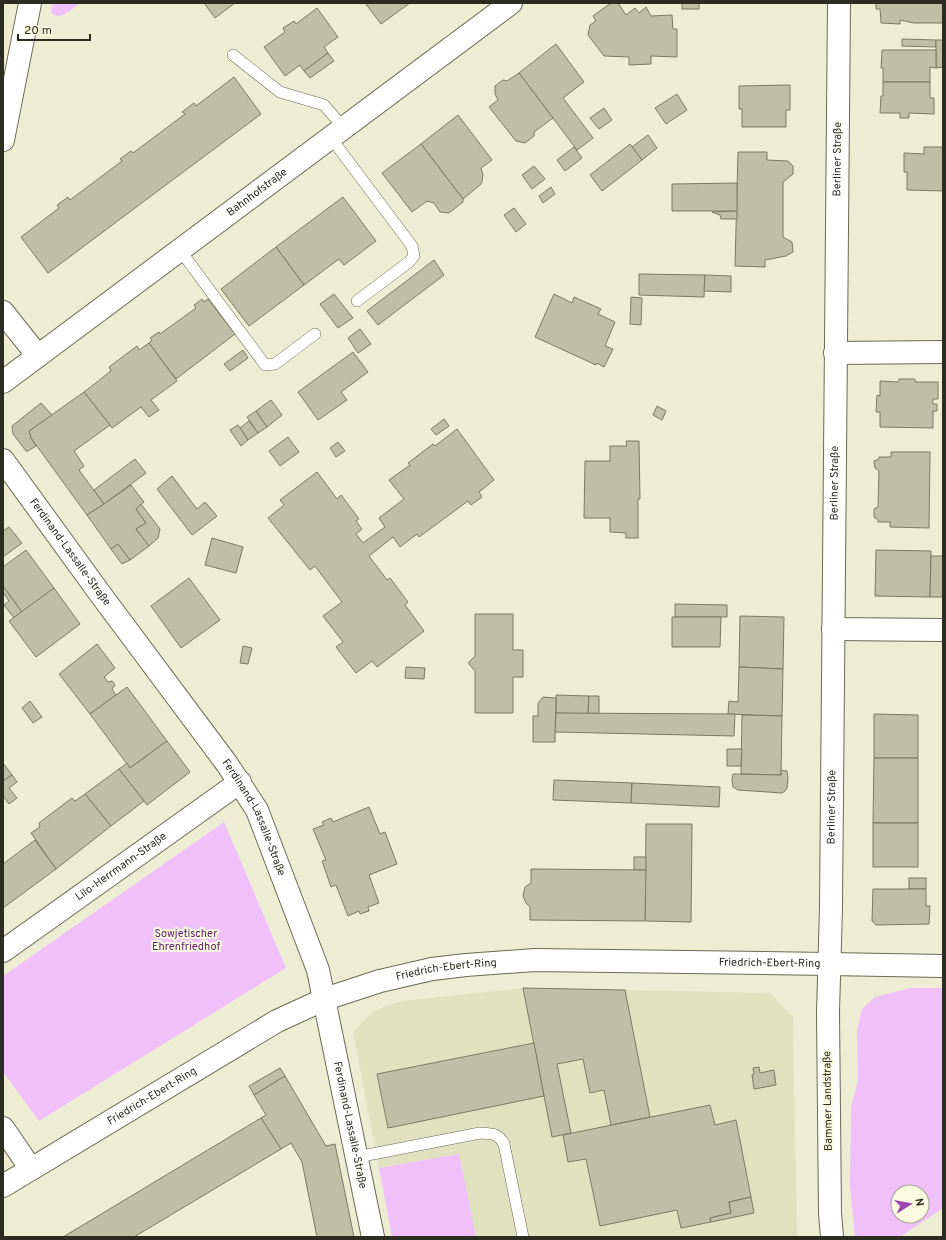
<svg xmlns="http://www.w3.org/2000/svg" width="946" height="1240" viewBox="0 0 946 1240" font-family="Overpass,sans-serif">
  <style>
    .built { fill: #e0e1bf }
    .green { fill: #f0c0fa; fill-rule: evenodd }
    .building { fill: #bebfa5; stroke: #7b7b63 }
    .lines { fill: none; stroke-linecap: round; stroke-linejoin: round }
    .service-casing { stroke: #6b6b54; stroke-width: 12 }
    .minor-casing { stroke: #6b6b54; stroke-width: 24 }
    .secondary-casing { stroke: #6b6b54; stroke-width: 24 }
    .service { stroke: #fff; stroke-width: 11 }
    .minor { stroke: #fff; stroke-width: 22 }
    .secondary { stroke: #fff; stroke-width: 22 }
    .labels { text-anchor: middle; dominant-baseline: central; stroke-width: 4; stroke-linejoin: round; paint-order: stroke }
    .street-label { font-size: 11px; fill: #2b2c22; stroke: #fafbe0 }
    .park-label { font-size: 11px; fill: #5d206a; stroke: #fafbe0 }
  </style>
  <rect width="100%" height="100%" fill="#ededd3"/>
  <polygon class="built" points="523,988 770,993 793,1017 797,1237 476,1237 459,1154 379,1168 353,1032 370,1014 383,1007 402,1001"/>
  <g class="green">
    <path d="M 53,3 L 79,3 C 72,9 59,23 51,12 Z"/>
    <polygon points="224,822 286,968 39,1121 3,1072 3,976"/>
    <path d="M 910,988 L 943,988 L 943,1208 L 900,1237 L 855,1237 L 850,1186 L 851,1108 L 858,1080 L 857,1030 L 862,1009 L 875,997 ZM 898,1192 L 922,1192 L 922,1216 L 898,1216 Z"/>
    <polygon points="459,1154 476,1237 392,1237 379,1168"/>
  </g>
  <g class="building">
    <polygon points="204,3 235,3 215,18"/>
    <polygon points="365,3 410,3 381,24"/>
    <polygon points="611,3 618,3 626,15 635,8 639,13 646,7 651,16 672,15 673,29 677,29 677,57 651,56 651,64 629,65 629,57 604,56 588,35 590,25 596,21 593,16"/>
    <rect x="682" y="3" width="17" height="6"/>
    <polygon points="876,3 943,3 943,23 914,23 900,20 900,24 881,23 880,9 876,9"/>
    <polygon points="317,8 338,37 324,47 328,53 304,71 300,65 285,76 264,47 285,32 283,28 294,21 296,24"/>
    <polygon points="902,39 936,40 936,47 902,46"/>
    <polygon points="936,40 943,40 943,67 936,68"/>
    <polygon points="556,44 584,82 563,98 593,138 577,150 519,73"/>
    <polygon points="882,50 936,50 936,68 930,67 930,82 883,82 883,68 881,68"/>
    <polygon points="328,53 334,61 310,78 304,71"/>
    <polygon points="519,73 553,118 534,132 534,136 525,143 516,141 489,107 498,100 495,94 495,86 503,80 507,81"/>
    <polygon points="234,77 261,114 48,273 21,237 59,208 57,205 68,197 70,200 122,161 120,159 131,151 133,153 185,114 182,112 194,103 196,106"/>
    <polygon points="883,82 930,82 930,98 934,98 934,114 909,113 909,118 900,118 900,113 880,113 881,96 883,96"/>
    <polygon points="790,85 790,110 786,110 786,127 742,127 742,109 739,109 739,86"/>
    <polygon points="677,94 687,110 666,124 655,108"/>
    <polygon points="604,108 612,120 599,129 590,118"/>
    <polygon points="458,115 492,160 481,168 483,175 482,182 480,185 463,199 421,144"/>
    <polygon points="648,135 657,148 642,160 632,147"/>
    <polygon points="421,144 463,199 463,202 449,213 440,212 434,203 427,201 412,212 382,173"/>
    <polygon points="630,144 642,160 602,191 590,175"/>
    <polygon points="574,147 582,158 565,171 557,160"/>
    <polygon points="924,147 943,147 943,191 907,190 907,172 904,172 904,153 924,154"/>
    <polygon points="738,152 767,152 767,160 788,161 793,166 793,174 783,182 783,237 792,242 793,252 786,256 765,260 765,267 735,266"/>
    <polygon points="534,166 545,179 532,189 522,175"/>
    <polygon points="737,183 737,211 672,211 672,184"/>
    <polygon points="551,187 555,194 543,203 539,196"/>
    <polygon points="343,197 376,241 344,265 339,259 304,285 276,247"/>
    <polygon points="514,208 526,224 516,232 504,215"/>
    <polygon points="737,211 737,219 721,219 720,215 712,212"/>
    <polygon points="276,247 304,285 249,326 221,289"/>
    <polygon points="434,260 444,275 378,325 367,311"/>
    <polygon points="639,274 705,275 704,297 639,295"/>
    <polygon points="705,275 731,276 731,292 704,291"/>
    <polygon points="334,294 353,318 338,328 320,304"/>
    <polygon points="554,294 572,303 574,297 601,309 598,314 615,322 605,346 613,349 604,367 597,363 596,365 535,337"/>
    <polygon points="631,297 642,298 641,325 630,324"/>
    <polygon points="202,299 204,302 208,299 235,334 176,379 149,343 152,340 150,338 159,332 160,334 196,308 194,305"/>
    <polygon points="360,329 371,344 358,353 348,338"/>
    <polygon points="149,343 177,381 151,400 159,410 149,417 141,407 112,428 84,392 111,371 109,367 137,346 139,350"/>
    <polygon points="243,350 248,358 230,371 224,364"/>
    <polygon points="353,352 368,372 341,392 347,400 318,420 298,392"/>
    <polygon points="899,379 915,379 915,382 938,382 938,399 933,399 933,404 937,404 937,411 933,411 933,428 880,427 880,412 876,412 877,395 880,396 880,381 898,382"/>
    <polygon points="84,392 110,425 74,451 84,466 79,470 104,504 87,515 31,438 29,431"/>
    <polygon points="271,400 282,415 267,427 256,411"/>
    <polygon points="41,403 52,415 29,431 31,438 36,446 28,451 26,451 13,434 12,426"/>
    <polygon points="657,406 666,411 662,420 653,415"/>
    <polygon points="256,411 267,427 258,433 247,417"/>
    <polygon points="444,419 449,426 436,435 431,429"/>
    <polygon points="249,421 258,433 248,440 240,428"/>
    <polygon points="238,425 248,440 241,446 230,430"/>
    <polygon points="457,429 494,480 479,492 482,497 471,505 468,501 419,537 417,534 400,547 393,537 369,556 387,580 390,578 408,602 405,605 424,631 377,667 372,661 356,673 336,647 343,642 323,616 342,602 315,566 310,570 268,518 284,505 280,500 317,472 337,499 341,495 359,519 356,521 362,529 356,534 363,543 385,527 379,518 404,499 389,480 410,465 408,463 433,444 435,446"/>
    <polygon points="288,437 299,452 280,466 269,451"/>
    <polygon points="626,441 639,441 640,499 638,499 638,538 626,538 626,533 610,532 610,518 584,518 585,461 610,461 610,446 627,446"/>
    <polygon points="338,442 345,451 336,457 330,448"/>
    <polygon points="891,452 930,452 929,528 890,527 890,522 878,522 878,520 874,517 874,509 878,507 879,471 875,468 874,461 879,459 879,457 891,457"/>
    <polygon points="135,459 146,473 104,504 94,490"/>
    <polygon points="172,476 197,509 205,502 217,516 192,535 157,489"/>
    <polygon points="131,485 144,502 136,509 146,523 136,529 149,546 130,560 118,544 111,549 87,515 104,504"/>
    <polygon points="141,504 160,529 158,538 149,546 136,529 146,523 136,509"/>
    <polygon points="9,527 22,543 3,557 3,531"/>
    <polygon points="212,538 243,547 236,573 205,565"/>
    <polygon points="118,544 130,560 122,564 111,549"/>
    <polygon points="26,550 54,588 22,612 3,586 3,567"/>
    <polygon points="876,550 931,551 930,597 875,596"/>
    <polygon points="931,556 943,556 943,597 930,597"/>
    <polygon points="189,578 220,620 181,648 151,606"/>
    <polygon points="3,586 22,612 14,618 4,605 9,601 3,592"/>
    <polygon points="54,588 80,624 36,657 9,621"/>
    <polygon points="675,604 727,605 727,617 675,617"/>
    <polygon points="475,614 513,614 513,650 523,650 523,677 513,677 513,713 475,713 475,671 469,664 469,662 475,656"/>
    <polygon points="740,616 784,617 783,669 739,667"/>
    <polygon points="672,617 721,617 720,647 672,647"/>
    <polygon points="97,644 115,668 104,677 108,682 112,681 115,685 112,689 116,695 90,714 59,674"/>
    <polygon points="243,646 252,648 248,664 240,663"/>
    <polygon points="406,667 425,668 424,679 405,678"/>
    <polygon points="739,667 783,669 782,716 728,714 729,701 738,702"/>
    <polygon points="127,687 167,741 130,768 90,714"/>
    <polygon points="556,695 589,696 588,714 556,713"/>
    <polygon points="589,696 599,696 599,714 588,714"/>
    <polygon points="543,697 556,698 555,742 533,742 533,716 538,716 538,703"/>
    <polygon points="30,701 42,717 33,723 22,708"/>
    <polygon points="556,713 735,714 734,736 555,732"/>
    <polygon points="874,714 918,715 918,758 874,758"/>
    <polygon points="742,715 782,716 781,775 741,774"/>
    <polygon points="167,741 190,772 147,805 119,769 127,763 130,768"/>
    <polygon points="727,749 742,749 741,766 727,766"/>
    <polygon points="874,758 918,758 918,823 873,823"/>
    <polygon points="3,763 12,775 3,781"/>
    <polygon points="119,769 144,801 111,826 85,794"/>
    <polygon points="781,770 787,771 788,778 787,788 785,791 782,793 738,790 733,787 732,780 733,774 781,775"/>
    <polygon points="12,775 17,782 9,788 17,798 9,804 3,796 3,781"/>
    <polygon points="554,780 632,783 631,803 553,800"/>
    <polygon points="632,783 720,787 719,807 631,803"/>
    <polygon points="85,794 111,826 56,869 31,833 40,827 39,823 72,798 75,801"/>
    <polygon points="369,807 380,834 385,832 397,864 369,875 379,903 368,907 369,911 360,914 359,911 348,916 336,885 331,887 322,861 326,860 313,829 324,825 322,822 331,818 333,822"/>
    <rect x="873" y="823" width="45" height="44"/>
    <polygon points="646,824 692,824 691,922 645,921"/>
    <polygon points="35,840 56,869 3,908 3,864"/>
    <rect x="634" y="857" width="12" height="13"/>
    <polygon points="531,869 646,870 645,921 530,920 530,907 526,903 523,896 525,887 531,883"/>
    <rect x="909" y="878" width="17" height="11"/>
    <polygon points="873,889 926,889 926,906 930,906 929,924 876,925 872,921"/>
    <polygon points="523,988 625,990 650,1117 611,1125 604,1090 590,1093 583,1059 557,1064 571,1133 552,1137"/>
    <polygon points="534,1043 544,1096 388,1128 377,1074"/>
    <polygon points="759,1067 760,1073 774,1070 776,1085 754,1089 752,1075 754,1074 753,1068"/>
    <polygon points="280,1068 285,1076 254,1095 249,1086"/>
    <polygon points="285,1076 326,1146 335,1144 354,1237 317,1237 302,1162 291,1143 281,1149 261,1118 266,1115 254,1095"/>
    <polygon points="710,1105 715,1125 736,1120 751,1197 729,1202 731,1213 710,1218 711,1222 681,1228 677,1210 600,1226 586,1159 568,1162 563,1135"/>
    <polygon points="261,1118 281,1149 134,1237 63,1237"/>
    <polygon points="751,1197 754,1213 711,1222 710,1218 731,1213 729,1202"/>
  </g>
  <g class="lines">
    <g class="service-casing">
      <g id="service">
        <polyline points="233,55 280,92 324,105 344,128"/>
        <polyline points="331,138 412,246 414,256 409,262 357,301"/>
        <polyline points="180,250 265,365 275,364 315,334"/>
        <path d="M 357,1157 L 480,1133 C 493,1134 498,1133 504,1144 L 523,1237"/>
      </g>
    </g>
    <g class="minor-casing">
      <g id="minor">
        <polyline points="3,140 30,3"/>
        <polyline points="3,312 38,356"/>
        <polyline points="835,353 943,352"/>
        <path id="s1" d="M 3,382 L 511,3"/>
        <path id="s2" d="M 3,460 L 101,595 L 227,764 L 257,810 L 318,970 L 373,1237"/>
        <polyline points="833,629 943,630"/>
        <path id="s3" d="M 3,951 L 240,782"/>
        <polyline points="3,1128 31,1169"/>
        <path id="s4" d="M 3,1186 L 277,1021 L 325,999 L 380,981 L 432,969 L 466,965 L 535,960 L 829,964"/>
      </g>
    </g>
    <g class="secondary-casing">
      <g id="secondary">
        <polyline points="829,964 943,966"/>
        <path id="s5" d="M 832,1237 L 830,1213 L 828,1012 L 831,907 L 839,3"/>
      </g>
    </g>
    <use href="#service" class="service"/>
    <use href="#minor" class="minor"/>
    <use href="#secondary" class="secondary"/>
  </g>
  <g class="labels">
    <g class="street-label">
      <text stroke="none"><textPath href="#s5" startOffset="1078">Berliner Straße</textPath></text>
      <text stroke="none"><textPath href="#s1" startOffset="317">Bahnhofstraße</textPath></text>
      <text stroke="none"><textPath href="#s5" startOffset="754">Berliner Straße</textPath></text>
      <text stroke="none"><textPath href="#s2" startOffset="114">Ferdinand-Lassalle-Straße</textPath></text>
      <text stroke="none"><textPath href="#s5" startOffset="430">Berliner Straße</textPath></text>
      <text stroke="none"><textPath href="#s2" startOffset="438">Ferdinand-Lassalle-Straße</textPath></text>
      <text stroke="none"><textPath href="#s3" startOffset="145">Lilo-Herrmann-Straße</textPath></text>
      <text stroke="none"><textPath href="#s4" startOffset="822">Friedrich-Ebert-Ring</textPath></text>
      <text stroke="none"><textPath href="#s4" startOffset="498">Friedrich-Ebert-Ring</textPath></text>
      <text stroke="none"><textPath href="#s4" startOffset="174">Friedrich-Ebert-Ring</textPath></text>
      <text transform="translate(828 1101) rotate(-91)">Bammer Landstraße</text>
      <text stroke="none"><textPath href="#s2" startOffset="762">Ferdinand-Lassalle-Straße</textPath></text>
    </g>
    <g class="park-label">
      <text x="186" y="934">Sowjetischer<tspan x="186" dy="13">Ehrenfriedhof</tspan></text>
    </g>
  </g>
  <rect width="946" height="1240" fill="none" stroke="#2b2c22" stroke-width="8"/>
  <g transform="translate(910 1204) rotate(79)"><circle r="19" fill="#fafbe0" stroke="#a7a894"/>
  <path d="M0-3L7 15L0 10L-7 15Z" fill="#9c43af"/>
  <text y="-6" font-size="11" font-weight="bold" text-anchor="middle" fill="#2b2c22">N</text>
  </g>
  <path d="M18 34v6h72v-6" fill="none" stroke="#2b2c22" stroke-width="2"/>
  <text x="24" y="34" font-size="12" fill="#2b2c22" stroke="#fafbe0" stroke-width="3" paint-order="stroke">20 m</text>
</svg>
